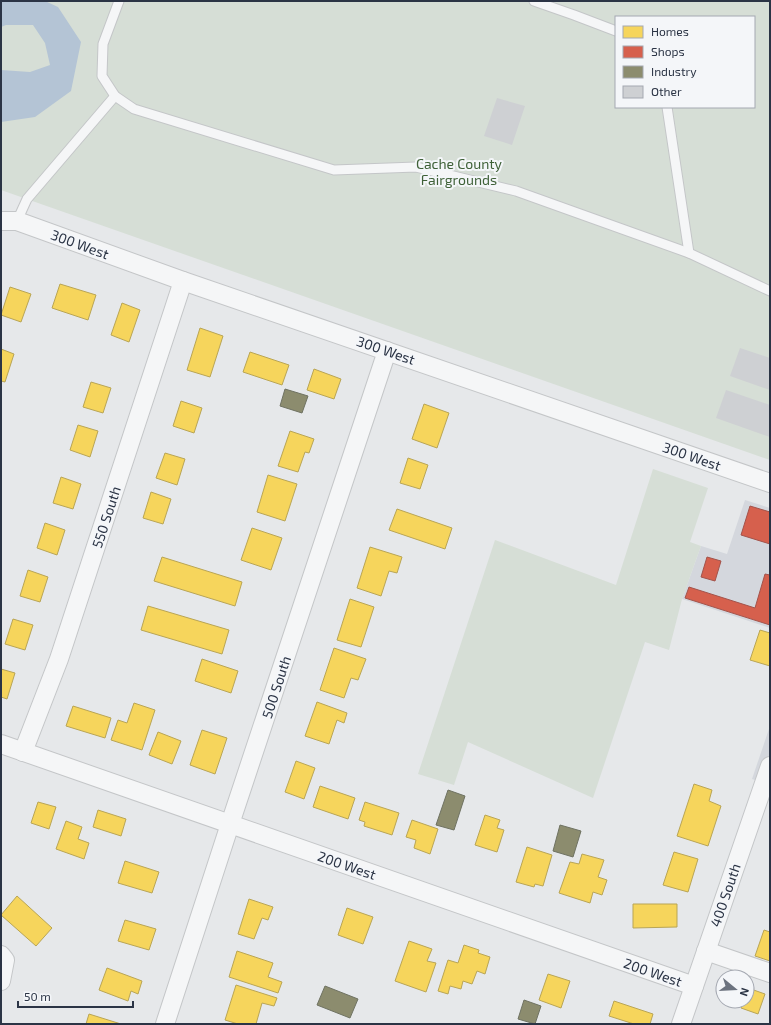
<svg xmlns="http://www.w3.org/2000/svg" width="771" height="1025" viewBox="0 0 771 1025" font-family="'Exo 2',sans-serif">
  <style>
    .built { fill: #d4d7dd }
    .green { fill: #d6ded6; fill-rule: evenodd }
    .water { fill: #b4c4d5 }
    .homes { fill: #f6d55c; stroke: #b9a555 }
    .shops { fill: #d6604d; stroke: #a3534b }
    .industry { fill: #8c8c6e; stroke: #6f7262 }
    .building { fill: #ced0d3 }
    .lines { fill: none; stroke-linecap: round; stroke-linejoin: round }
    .service-casing { stroke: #c4c6c8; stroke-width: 11 }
    .minor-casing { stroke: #c4c6c8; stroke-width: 20 }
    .service { stroke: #f5f6f7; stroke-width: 9 }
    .minor { stroke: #f5f6f7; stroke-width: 18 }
    .labels { text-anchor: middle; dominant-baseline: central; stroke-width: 4; stroke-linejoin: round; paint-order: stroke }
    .park-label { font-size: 14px; fill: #3f6138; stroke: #f4f6f9 }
    .street-label { font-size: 14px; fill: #2b3445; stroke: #f4f6f9 }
  </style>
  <rect width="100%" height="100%" fill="#e6e8ea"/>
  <g class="built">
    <polygon points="745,500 770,508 770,628 682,599 701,546 727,554"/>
    <polygon points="770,726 770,785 752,779"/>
  </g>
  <g class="green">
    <path d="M 1,1 L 770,1 L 770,460 L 1,190 ZM 616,17 L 754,17 L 754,107 L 616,107 Z"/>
    <polygon points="653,469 708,488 690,542 701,546 682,599 669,650 645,642 593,798 468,742 454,785 418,774 495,540 616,585"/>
  </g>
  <polygon class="water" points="1,1 45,1 58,7 81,42 71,91 35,117 1,122 1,70 30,72 50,65 45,43 33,25 6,25 1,27"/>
  <g class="homes">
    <polygon points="60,284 96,295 88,320 52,308"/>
    <polygon points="10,287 31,294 21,322 1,315"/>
    <polygon points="122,303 140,310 129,342 111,335"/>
    <polygon points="200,328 223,336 210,377 187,370"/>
    <polygon points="1,349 14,354 5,382 1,381"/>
    <polygon points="250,352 289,365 282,385 243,372"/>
    <polygon points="314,369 341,379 334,399 307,390"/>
    <polygon points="91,382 111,388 103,413 83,407"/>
    <polygon points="181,401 202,408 194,433 173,426"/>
    <polygon points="424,404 449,413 437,448 412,439"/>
    <polygon points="78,425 98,431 90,457 70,450"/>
    <polygon points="290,431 314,439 309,453 305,452 298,472 278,466"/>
    <polygon points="165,453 185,459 177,485 156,478"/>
    <polygon points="408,458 428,465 420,489 400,483"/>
    <polygon points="268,475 297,484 285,521 257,512"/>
    <polygon points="61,477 81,484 73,509 53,503"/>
    <polygon points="151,492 171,499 163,524 143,518"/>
    <polygon points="397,509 452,528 445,549 389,530"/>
    <polygon points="45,523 65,530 57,555 37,548"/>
    <polygon points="252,528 282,538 271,570 241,560"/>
    <polygon points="370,547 402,557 397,573 389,571 381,596 357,588"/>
    <polygon points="162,557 242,582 235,606 154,581"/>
    <polygon points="28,570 48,577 40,602 20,596"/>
    <polygon points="350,599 374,607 361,647 337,640"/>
    <polygon points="148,606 229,630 222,654 141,630"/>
    <polygon points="13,619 33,625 25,650 5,644"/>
    <polygon points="760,630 770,633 770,666 750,660"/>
    <polygon points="334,648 366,659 358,680 351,678 344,698 320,690"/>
    <polygon points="202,659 238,671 231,693 195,681"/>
    <polygon points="1,669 15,673 7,699 1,697"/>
    <polygon points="317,702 347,713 344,723 337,720 329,744 305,736"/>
    <polygon points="134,703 155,710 142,750 111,740 118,720 127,723"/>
    <polygon points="73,706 111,718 105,738 66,726"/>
    <polygon points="202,730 227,738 215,774 190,765"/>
    <polygon points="158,732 181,741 172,764 149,755"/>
    <polygon points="296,761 315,768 304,799 285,792"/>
    <polygon points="694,784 712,790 709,801 721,806 708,846 677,836"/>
    <polygon points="320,786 355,798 348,819 313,807"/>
    <polygon points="38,802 56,807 49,829 31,823"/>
    <polygon points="365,802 399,813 392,835 364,826 365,822 359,820"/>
    <polygon points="98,810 126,819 121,836 93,827"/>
    <polygon points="485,815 500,820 497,828 504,830 497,852 475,845"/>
    <polygon points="412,820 438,829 430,854 414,848 416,840 406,837"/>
    <polygon points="66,821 82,827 78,839 89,843 84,859 56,849"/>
    <polygon points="527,847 552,855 543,886 535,884 534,887 516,882"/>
    <polygon points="674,852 698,859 688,892 663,885"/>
    <polygon points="582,854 604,860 598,877 607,880 602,895 593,892 590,903 559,893 570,862 579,864"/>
    <polygon points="125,861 159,872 152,893 118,883"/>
    <polygon points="17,896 52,928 36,946 1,915"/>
    <polygon points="249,899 273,907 268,920 262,918 254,939 238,934"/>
    <polygon points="633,904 677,904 677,927 633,928"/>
    <polygon points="347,908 373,917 363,944 338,935"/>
    <polygon points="125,920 156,929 149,950 118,941"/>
    <polygon points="764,930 770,932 770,961 755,956"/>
    <polygon points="409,941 432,949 427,961 436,963 426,992 395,981"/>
    <polygon points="464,945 479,950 478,953 490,957 485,974 477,971 472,984 463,981 461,989 450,986 448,994 438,991 448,960 458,963"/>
    <polygon points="237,951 273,963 268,977 282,982 278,993 229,977"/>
    <polygon points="107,968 142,981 138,994 131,991 128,1001 99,990"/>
    <polygon points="548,974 570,981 561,1008 539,1000"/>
    <polygon points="236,985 277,998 274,1006 262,1003 256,1024 238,1024 225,1020"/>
    <polygon points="748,988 765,994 758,1014 741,1008 743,1001 747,1001"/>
    <polygon points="614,1001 653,1014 650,1024 634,1024 609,1016"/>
    <polygon points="89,1014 121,1024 86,1024"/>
  </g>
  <g class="shops">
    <polygon points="750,506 770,512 770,544 741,535"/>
    <polygon points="707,557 721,561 715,581 701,577"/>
    <polygon points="765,574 770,575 770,625 685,598 689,587 755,608"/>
  </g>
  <g class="industry">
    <polygon points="285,389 308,396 302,413 280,406"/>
    <polygon points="448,790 465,796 454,830 436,825"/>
    <polygon points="560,825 581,831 573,857 553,851"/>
    <polygon points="325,986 358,999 350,1018 317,1005"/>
    <polygon points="524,1000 541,1006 535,1024 518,1019"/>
  </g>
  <g class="building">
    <polygon points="497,98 525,106 512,145 484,136"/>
    <polygon points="740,348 770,358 770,390 730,376"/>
    <polygon points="726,390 770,405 770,437 716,418"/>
  </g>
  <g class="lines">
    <g class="service-casing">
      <g id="service">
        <polyline points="119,1 103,44 102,76 115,96 134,109 334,170 416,167 516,191 689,253 770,291"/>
        <polyline points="534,1 574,15 616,31"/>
        <polyline points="667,107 689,253"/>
        <polyline points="17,221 27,199 115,96"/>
      </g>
    </g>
    <g class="minor-casing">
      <g id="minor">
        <polyline points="1,221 17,221 183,281 770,483"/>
        <polyline points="1,744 694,986"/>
        <polyline points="23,752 59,659 183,281"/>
        <polyline points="706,951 770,973"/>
        <polyline points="1,955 5,960 1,981"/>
        <polyline points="165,1024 230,824 387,351"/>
        <polyline points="681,1024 770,766"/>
      </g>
    </g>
    <use href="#service" class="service"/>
    <use href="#minor" class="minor"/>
  </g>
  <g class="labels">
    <g class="park-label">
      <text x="459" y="163">Cache County<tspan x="459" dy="16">Fairgrounds</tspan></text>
    </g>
    <g class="street-label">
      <text transform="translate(80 244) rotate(20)">300 West</text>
      <text transform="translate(386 350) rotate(19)">300 West</text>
      <text transform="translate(692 456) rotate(19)">300 West</text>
      <text transform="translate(106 517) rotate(-72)">550 South</text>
      <text transform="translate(276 687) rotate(-72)">500 South</text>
      <text transform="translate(347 865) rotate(19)">200 West</text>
      <text transform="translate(725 895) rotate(-71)">400 South</text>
      <text transform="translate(653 972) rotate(19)">200 West</text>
    </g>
  </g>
  <rect width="771" height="1025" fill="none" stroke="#2b3445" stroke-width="4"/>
  <rect x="615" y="16" width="140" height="92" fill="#f4f6f9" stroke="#a4a8b1"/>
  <rect x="623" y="26" width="20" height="12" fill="#f6d55c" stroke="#a4a8b1"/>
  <text x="651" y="36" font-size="12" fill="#2b3445">Homes</text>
  <rect x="623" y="46" width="20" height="12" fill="#d6604d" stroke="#a4a8b1"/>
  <text x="651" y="56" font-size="12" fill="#2b3445">Shops</text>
  <rect x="623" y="66" width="20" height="12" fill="#8c8c6e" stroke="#a4a8b1"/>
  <text x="651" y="76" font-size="12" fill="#2b3445">Industry</text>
  <rect x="623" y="86" width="20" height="12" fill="#ced0d3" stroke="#a4a8b1"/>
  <text x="651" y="96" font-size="12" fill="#2b3445">Other</text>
  <g transform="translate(735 989) rotate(108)"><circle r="19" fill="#f4f6f9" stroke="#a4a8b1"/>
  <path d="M0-3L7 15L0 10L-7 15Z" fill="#6c737f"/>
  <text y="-6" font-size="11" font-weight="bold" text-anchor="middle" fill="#2b3445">N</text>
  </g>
  <path d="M18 1001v6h115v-6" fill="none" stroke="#2b3445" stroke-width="2"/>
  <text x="24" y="1001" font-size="12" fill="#2b3445" stroke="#f4f6f9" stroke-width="3" paint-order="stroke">50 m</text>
</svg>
